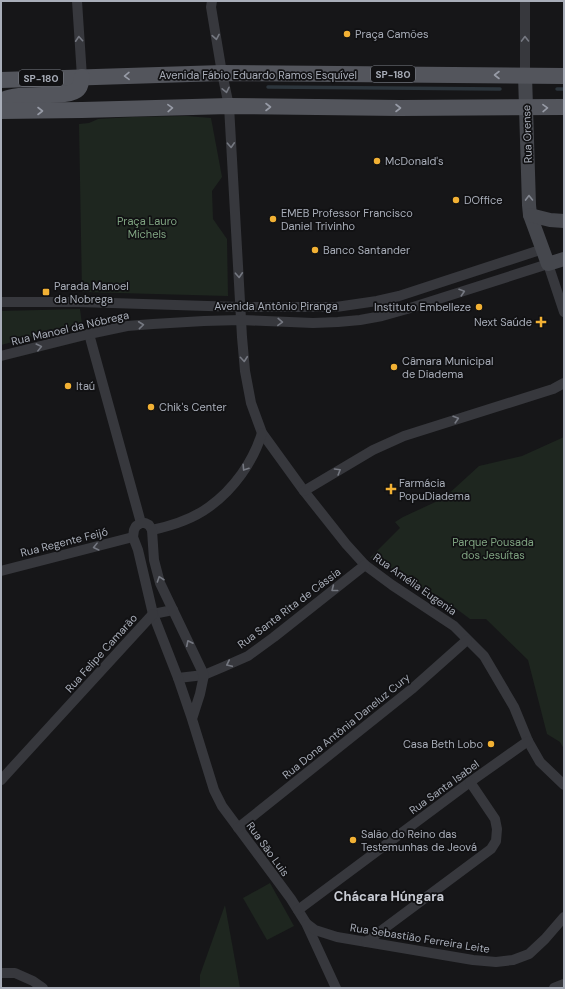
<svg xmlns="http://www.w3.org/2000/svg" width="565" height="989" viewBox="0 0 565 989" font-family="'DM Sans',sans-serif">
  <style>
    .green { fill: #1e261f }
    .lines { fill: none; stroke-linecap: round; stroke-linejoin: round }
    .stream { stroke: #2c353c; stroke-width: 3.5 }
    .street { stroke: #37383d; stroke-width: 10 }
    .secondary { stroke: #45474d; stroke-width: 14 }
    .primary { stroke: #53555c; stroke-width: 16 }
    .oneway { stroke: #757881 }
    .oneway2 { stroke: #979ba6 }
    .oneway3 { stroke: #858993 }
    .poi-dot { fill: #f2b134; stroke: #111113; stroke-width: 1.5 }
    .labels { text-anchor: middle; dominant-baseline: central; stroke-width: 3.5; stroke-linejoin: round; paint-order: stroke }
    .shield { fill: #111113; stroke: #7b7e86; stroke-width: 1 }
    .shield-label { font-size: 10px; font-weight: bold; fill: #a8adb8 }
    .poi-label { font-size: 11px; fill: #a8adb8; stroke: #111113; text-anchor: start }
    .street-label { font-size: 11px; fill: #a8adb8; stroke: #111113 }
    .park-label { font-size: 11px; fill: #7fa381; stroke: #111113 }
    .quarter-label { font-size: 13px; font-weight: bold; fill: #c9ccd4; stroke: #111113 }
  </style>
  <rect width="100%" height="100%" fill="#161618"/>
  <g class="green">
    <polygon points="187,116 211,118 222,177 212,191 213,219 227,239 228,296 82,292 79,124 89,123 98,119 132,117"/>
    <polygon points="80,309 82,324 1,345 1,311"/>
    <polygon points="564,437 564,749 560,742 547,734 528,660 486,619 470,619 442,598 403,579 384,562 370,558 400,528 395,522 403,517 444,498 479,466 522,456"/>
    <polygon points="270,883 294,926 267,940 243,898"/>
    <polygon points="225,905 240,988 200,988 200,975"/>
  </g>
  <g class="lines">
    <g class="stream">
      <polyline points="268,87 500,89"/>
      <polyline points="557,89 564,89"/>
    </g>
    <g class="street">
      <polyline points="77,1 82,77"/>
      <polyline points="212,1 211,7 222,73 229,106 242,337 245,371 251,403 262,433 304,491 346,544 365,565 392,585 454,626 484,656 514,707 528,741 540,762 564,785"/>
      <polyline points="525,1 525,75"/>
      <polyline points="1,302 79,302 240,307 336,307 377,301 399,296 543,249"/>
      <polyline points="89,334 141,523"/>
      <polyline points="1,356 89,334 127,326 153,324 204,321 241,320 313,323 338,322 360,320 382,316 407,309 548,264 564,312"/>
      <polyline points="304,491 373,450 404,436 553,389 564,383"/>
      <path d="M 152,530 C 171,526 194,518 209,507 C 234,489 253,462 262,433"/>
      <polyline points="1,571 133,537"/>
      <polyline points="153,614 173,610"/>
      <polyline points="178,678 204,675 223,667 248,656 274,637 365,565"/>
      <polyline points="192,719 200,694 204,675 160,583 154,560 152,530 149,525 145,523 141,523 136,526 134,530 133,537 138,550 153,614 178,678 192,719 214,790 222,806 291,899 306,923 336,988"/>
      <polyline points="1,780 153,614"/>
      <polyline points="238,828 413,688 467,640"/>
      <polyline points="298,910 470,782 528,741"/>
      <polyline points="307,924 315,930 337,937 473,960 496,962 513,960 529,954 545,939 564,917"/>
      <polyline points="366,942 491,849 496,841 497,829 495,819 470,782"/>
      <polyline points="1,973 15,973 33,981 43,988"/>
      <polyline points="554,988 564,984"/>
    </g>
    <g class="secondary">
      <polyline points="525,75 529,205 530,215 548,264 564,259"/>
      <polyline points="530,215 550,220 564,221"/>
    </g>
    <g class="primary">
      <polyline points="1,80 222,73 564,76"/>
      <path d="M 1,101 C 19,90 68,100 78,89 C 81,86 81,81 82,77"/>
      <polyline points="1,111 82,110 229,106 400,108 564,107"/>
    </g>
  </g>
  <defs><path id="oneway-chevron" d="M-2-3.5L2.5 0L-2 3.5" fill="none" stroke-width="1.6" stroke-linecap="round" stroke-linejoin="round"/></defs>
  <g class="oneway">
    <use href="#oneway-chevron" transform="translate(216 37) rotate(80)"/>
    <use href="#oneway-chevron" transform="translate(79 39) rotate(-94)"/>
    <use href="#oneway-chevron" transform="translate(525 39) rotate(-91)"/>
    <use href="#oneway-chevron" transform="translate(226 90) rotate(78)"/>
    <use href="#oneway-chevron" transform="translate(231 145) rotate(87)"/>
    <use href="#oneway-chevron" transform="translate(239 275) rotate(87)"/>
    <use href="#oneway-chevron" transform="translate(462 292) rotate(-18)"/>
    <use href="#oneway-chevron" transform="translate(280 322) rotate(2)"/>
    <use href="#oneway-chevron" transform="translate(141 325) rotate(-6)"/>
    <use href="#oneway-chevron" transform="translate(39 347) rotate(-14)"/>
    <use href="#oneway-chevron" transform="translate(244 359) rotate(85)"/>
    <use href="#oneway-chevron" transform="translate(456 419) rotate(-17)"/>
    <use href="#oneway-chevron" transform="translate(245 468) rotate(123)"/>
    <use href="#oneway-chevron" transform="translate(338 471) rotate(-31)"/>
    <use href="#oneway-chevron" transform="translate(96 547) rotate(166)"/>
    <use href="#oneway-chevron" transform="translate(160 579) rotate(-109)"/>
    <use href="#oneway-chevron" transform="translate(334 589) rotate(142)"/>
    <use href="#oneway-chevron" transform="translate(189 643) rotate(-116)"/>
    <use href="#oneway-chevron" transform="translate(229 664) rotate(155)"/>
  </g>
  <g class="oneway2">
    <use href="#oneway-chevron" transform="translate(497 75) rotate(-180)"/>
    <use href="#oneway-chevron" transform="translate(127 76) rotate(179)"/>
    <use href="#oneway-chevron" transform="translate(268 107)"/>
    <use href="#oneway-chevron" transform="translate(170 108) rotate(-2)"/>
    <use href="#oneway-chevron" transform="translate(398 108)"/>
    <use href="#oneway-chevron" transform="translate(545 108) rotate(-1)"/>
    <use href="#oneway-chevron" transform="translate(40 111)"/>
  </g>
  <use class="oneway3" href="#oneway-chevron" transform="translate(529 198) rotate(-91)"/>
  <g class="poi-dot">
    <circle cx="347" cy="34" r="4"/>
    <circle cx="377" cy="161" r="4"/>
    <circle cx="456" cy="200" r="4"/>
    <circle cx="273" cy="219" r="4"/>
    <circle cx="315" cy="250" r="4"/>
    <rect x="42" y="288" width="8" height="8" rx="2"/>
    <circle cx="479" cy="307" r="4"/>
    <path d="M539 316h4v4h4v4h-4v4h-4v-4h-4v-4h4z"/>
    <circle cx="394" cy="367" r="4"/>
    <circle cx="68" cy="386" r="4"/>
    <circle cx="151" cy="407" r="4"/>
    <path d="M389 483h4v4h4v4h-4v4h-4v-4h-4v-4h4z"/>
    <circle cx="491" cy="744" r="4"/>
    <circle cx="353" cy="840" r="4"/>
  </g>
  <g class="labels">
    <g class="shield">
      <rect x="371" y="66" width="44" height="16" rx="3"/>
      <rect x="19" y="70" width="44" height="16" rx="3"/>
    </g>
    <g class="shield-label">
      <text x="393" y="74">SP-180</text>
      <text x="41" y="78">SP-180</text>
    </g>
    <g class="poi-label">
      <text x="355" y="34">Praça Camões</text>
      <text x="385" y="161">McDonald's</text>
      <text x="464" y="200">DOffice</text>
      <text x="281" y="213">EMEB Professor Francisco<tspan x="281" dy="13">Daniel Trivinho</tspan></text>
      <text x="323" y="250">Banco Santander</text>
      <text x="54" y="286">Parada Manoel<tspan x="54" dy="13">da Nobrega</tspan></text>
      <text x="471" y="307" text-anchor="end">Instituto Embelleze</text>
      <text x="532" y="322" text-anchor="end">Next Saúde</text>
      <text x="402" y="361">Câmara Municipal<tspan x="402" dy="13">de Diadema</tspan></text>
      <text x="76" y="386">Itaú</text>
      <text x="159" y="407">Chik's Center</text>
      <text x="399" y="483">Farmácia<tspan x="399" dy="13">PopuDiadema</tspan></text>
      <text x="483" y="744" text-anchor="end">Casa Beth Lobo</text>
      <text x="361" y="834">Salão do Reino das<tspan x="361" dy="13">Testemunhas de Jeová</tspan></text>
    </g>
    <g class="street-label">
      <text x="258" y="75">Avenida Fábio Eduardo Ramos Esquível</text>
      <text transform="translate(527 134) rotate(-92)">Rua Orense</text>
      <text x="276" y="306">Avenida Antônio Piranga</text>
      <text transform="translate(70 328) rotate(-13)">Rua Manoel da Nóbrega</text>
      <text transform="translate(64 542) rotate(-14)">Rua Regente Feijó</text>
      <text transform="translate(415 584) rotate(35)">Rua Amélia Eugenia</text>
      <text transform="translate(289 608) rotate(-37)">Rua Santa Rita de Cássia</text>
      <text transform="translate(101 653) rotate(-48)">Rua Felipe Camarão</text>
      <text transform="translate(346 726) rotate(-39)">Rua Dona Antônia Daneluz Cury</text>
      <text transform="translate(444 787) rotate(-36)">Rua Santa Isabel</text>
      <text transform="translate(268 849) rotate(54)">Rua São Luis</text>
      <text transform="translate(420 938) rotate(9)">Rua Sebastião Ferreira Leite</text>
    </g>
    <g class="park-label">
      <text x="147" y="221">Praça Lauro<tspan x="147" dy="13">Michels</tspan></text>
      <text x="493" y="542">Parque Pousada<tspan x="493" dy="13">dos Jesuítas</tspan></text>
    </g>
    <g class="quarter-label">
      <text x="389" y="896">Chácara Húngara</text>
    </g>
  </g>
  <rect width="565" height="989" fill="none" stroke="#a8adb8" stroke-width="4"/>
</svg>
